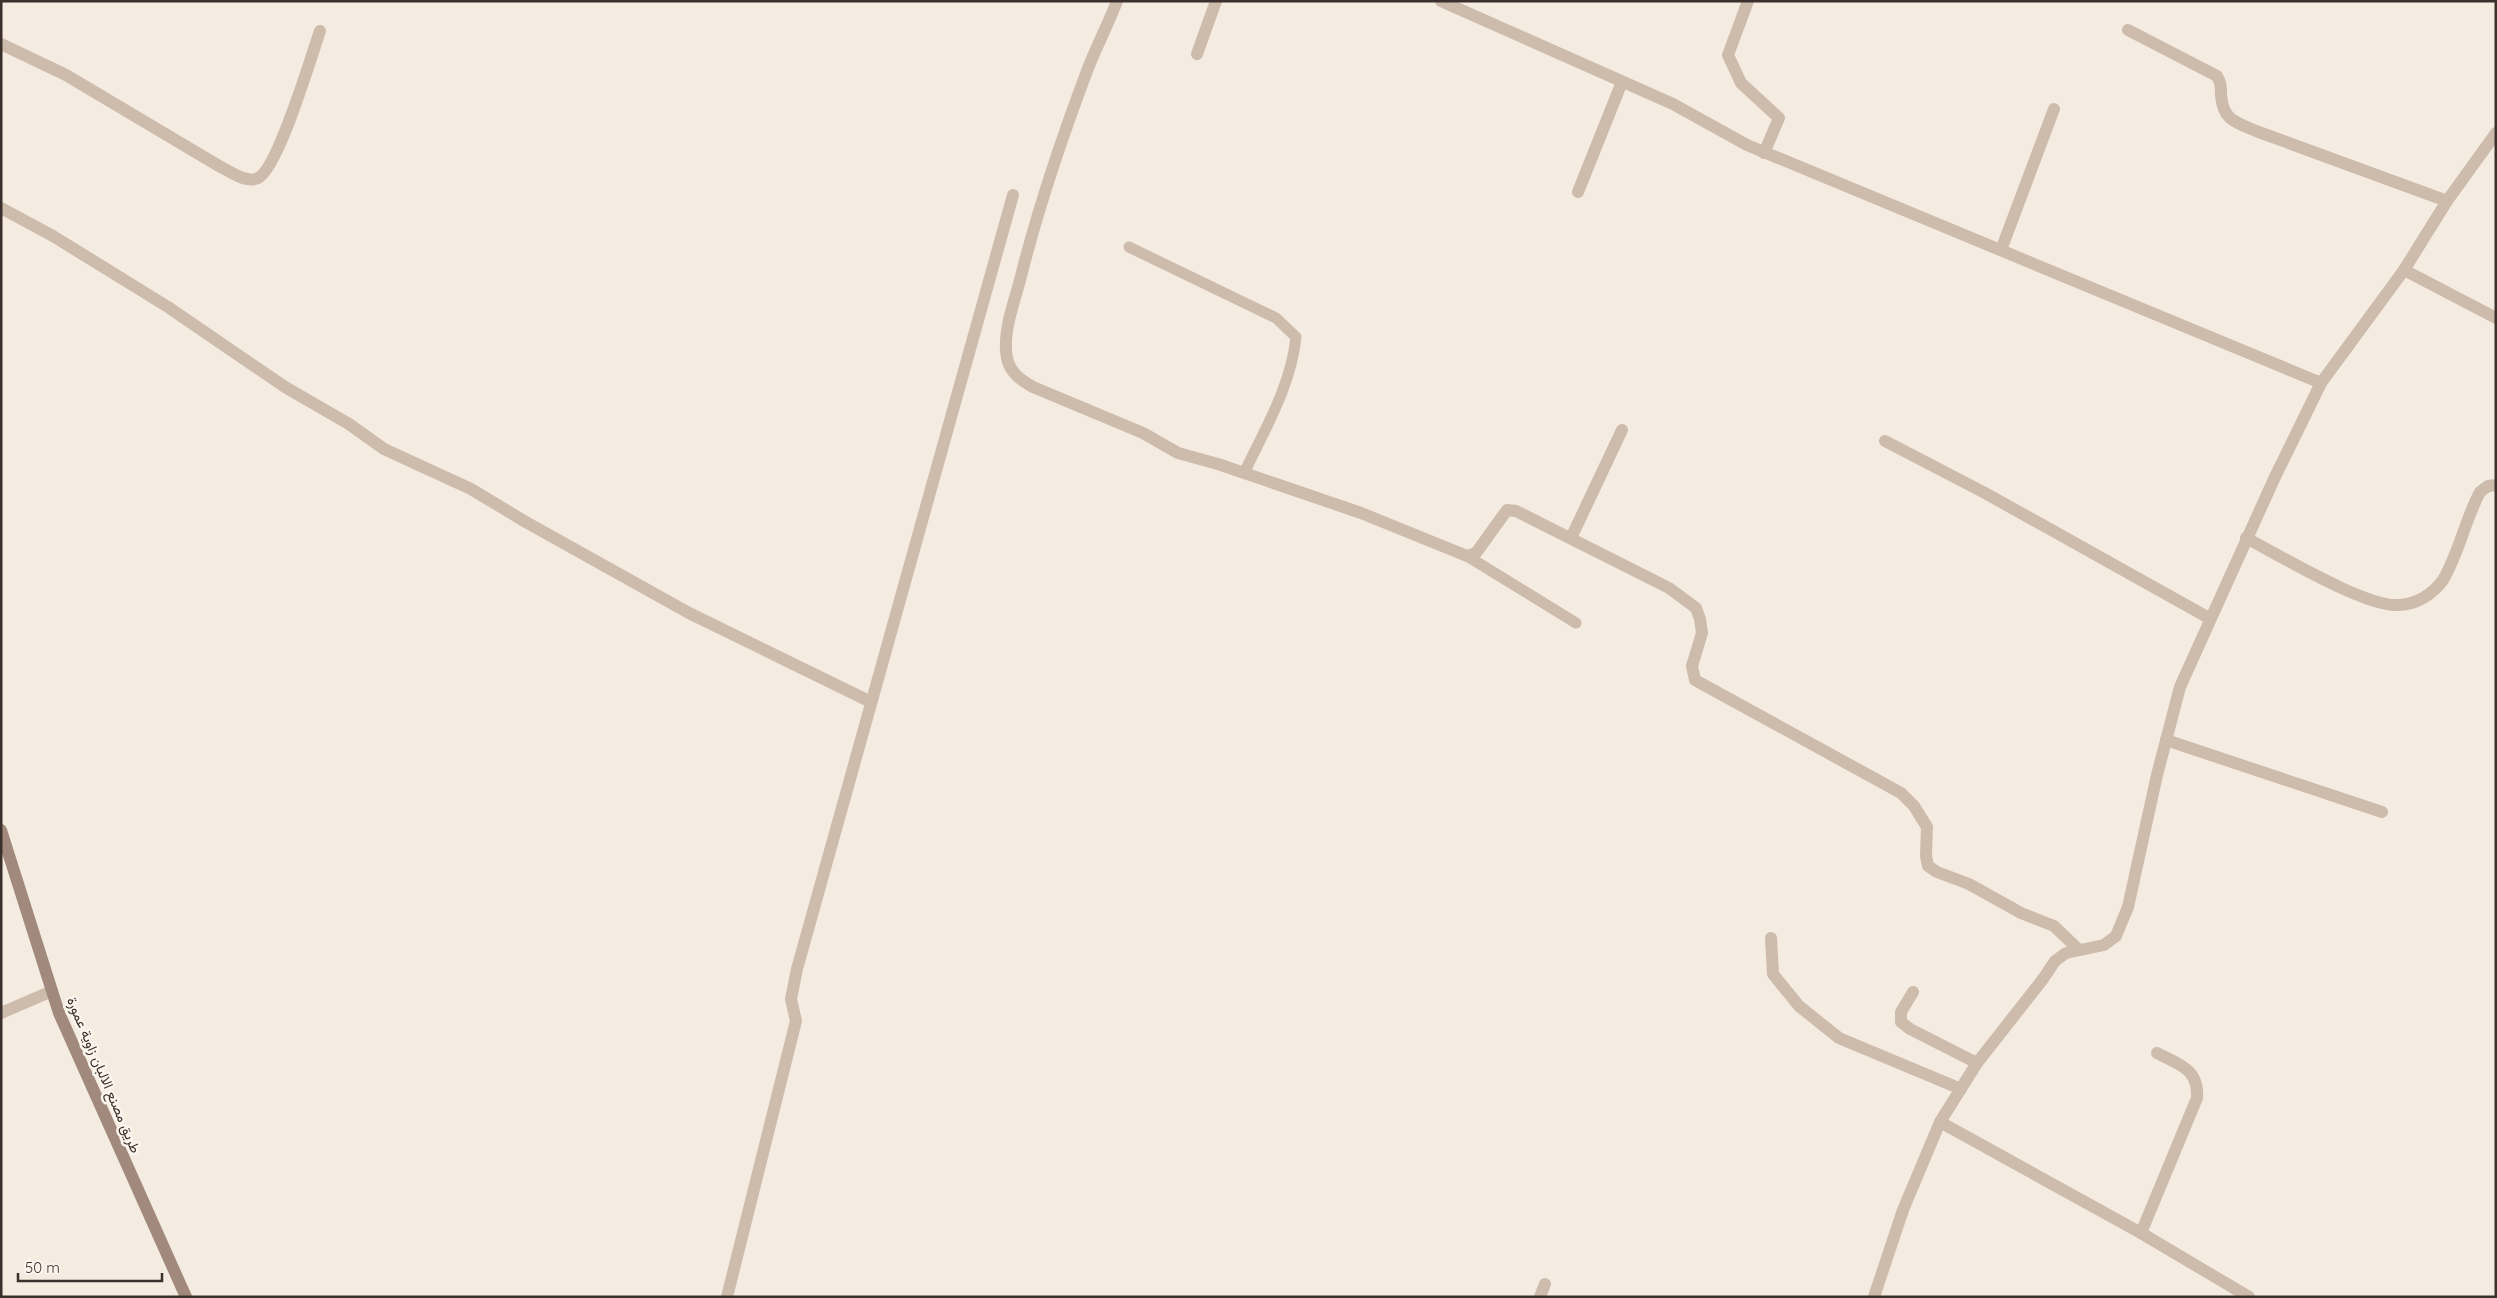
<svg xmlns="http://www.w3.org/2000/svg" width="2497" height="1298" viewBox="0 0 2497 1298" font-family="Quicksand,Vazirmatn,sans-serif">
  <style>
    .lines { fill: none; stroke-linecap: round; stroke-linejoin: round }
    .lane { stroke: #cdbbac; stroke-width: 11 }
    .street { stroke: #cdbbac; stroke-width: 12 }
    .secondary { stroke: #a18a7d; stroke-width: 12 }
    .labels { text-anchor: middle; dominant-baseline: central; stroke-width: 5; stroke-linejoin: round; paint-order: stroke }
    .street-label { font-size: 14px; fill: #3b302b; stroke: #fbf5ee }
  </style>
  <rect width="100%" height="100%" fill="#f4ebe1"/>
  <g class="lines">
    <g class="lane">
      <path d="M 1129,247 L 1276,318 L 1296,337 C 1291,386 1265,429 1244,473"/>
      <polyline points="1467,556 1576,623"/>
    </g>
    <g class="street">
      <path d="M 1117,1 C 1108,25 1096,47 1087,71 C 1061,140 1038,208 1020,280 C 1014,303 1002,333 1007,358 C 1010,373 1021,380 1033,387 L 1143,433 L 1178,453 L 1218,464 L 1361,513 L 1467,556 L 1476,553 L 1507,510 L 1516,511 L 1669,588 L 1696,608 L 1700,619 L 1702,633 L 1692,666 L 1695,680 L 1901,793 L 1914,806 L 1927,827 L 1926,856 L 1928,866 L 1937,872 L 1969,884 L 2021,913 L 2054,926 L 2078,949"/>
      <polyline points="1441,1 1673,104 1747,145 2321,383"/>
      <polyline points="1748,1 1728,55 1741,83 1779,118 1764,153"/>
      <path d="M 2128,30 L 2217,76 C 2221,83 2221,87 2221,95 C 2223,120 2235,122 2256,131 L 2447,201"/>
      <path d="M 1,44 L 66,75 L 219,166 C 230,171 246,184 258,178 C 278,169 311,57 320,31"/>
      <polyline points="1197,54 1216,1"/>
      <polyline points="1578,192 1622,82"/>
      <polyline points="1,208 53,236 168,307 285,387 349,424 384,449 471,489 524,521 689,613 871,702"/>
      <polyline points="2001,250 2054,109"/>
      <polyline points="2404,270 2496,318"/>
      <polyline points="1885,441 1985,493 2209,618"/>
      <polyline points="1571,538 1622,430"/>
      <path d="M 2246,538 C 2279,555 2365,607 2398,605 C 2416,605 2433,594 2443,580 C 2459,553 2465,520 2480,492 L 2488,486 L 2496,485"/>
      <polyline points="2166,740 2382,812"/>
      <polyline points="1771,938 1773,974 1799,1006 1839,1038 1961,1089"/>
      <polyline points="1913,992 1901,1012 1901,1022 1910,1029 1977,1063"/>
      <polyline points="1,1013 52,991"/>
      <polyline points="1940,1122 2141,1233 2249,1297"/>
      <path d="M 2141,1233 L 2197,1098 C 2199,1069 2180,1065 2157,1053"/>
      <polyline points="727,1297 796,1021 791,999 797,969 1013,195"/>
      <polyline points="1540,1297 1545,1284"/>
      <polyline points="1874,1297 1903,1210 1940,1122 1977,1063 2043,979 2055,961 2066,953 2104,945 2116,936 2128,907 2157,775 2180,687 2274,479 2321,383 2404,270 2447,201 2496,133"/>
    </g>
    <polyline class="secondary" points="1,830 59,1013 186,1297"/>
  </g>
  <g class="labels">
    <g class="street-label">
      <text transform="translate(104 1075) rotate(67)">طريق مصنع الالبان زاوية عمورة</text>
    </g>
  </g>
  <rect width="2497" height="1298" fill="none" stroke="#3b302b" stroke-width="5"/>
  <path d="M18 1273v8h144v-8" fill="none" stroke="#3b302b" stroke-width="2.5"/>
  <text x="25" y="1273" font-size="15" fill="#3b302b" stroke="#fbf5ee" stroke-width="4" paint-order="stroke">50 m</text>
</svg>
